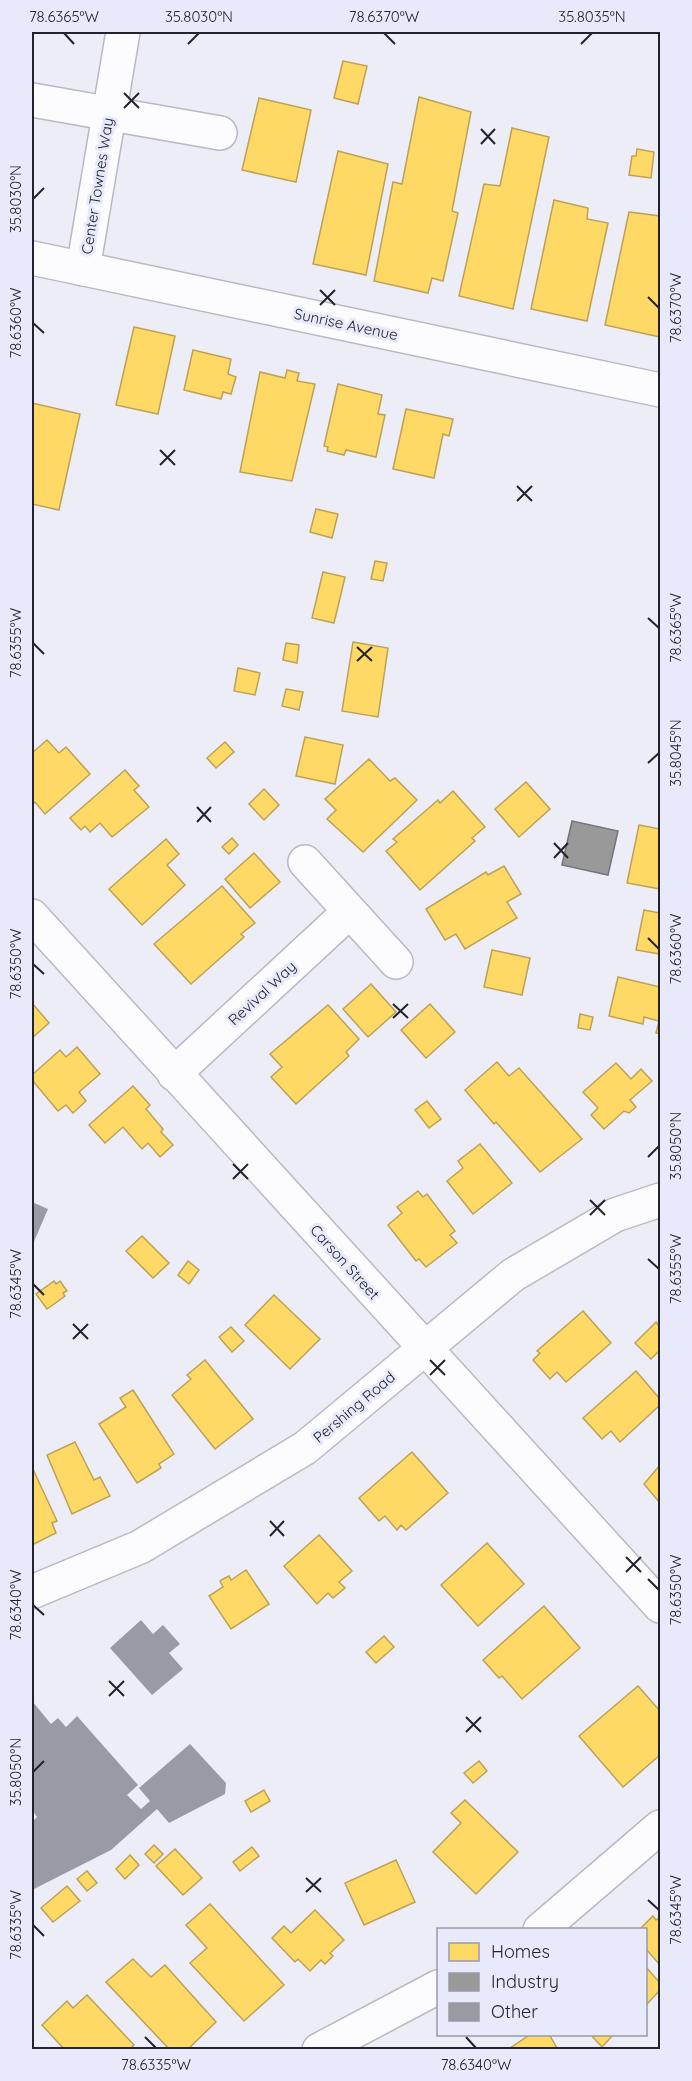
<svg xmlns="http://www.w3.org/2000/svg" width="692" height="2081" viewBox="0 0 692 2081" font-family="Quicksand,sans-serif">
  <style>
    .homes { fill: #ffd966; stroke: #bda255; stroke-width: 1.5 }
    .industry { fill: #999; stroke: #757679; stroke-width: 1.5 }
    .building { fill: #9a9aa4 }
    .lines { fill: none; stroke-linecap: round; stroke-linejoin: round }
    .minor-casing { stroke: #b9b9c3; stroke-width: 36 }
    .tertiary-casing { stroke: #b9b9c3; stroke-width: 36 }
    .minor { stroke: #fcfcfe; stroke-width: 33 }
    .tertiary { stroke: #fcfcfe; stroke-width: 33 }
    .ticks { fill: none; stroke: #22232e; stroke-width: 2 }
    .labels { text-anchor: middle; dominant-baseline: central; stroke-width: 6; stroke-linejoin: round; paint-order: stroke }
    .street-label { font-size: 15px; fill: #22232e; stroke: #e8e9fb }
    .neatline { fill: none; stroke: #22232e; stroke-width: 2 }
    .ticks-label { font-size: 15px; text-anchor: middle; fill: #22232e }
  </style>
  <rect width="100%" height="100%" fill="#ecedf7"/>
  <g class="homes">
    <polygon points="343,61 367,66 358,104 334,98"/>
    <polygon points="419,97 471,112 452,211 458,213 443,281 432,278 428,293 374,281 393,182 402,184"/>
    <polygon points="259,98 311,110 296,182 242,170"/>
    <polygon points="512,128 549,137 513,309 459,296 484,184 500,186"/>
    <polygon points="637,149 654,152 651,178 629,175 632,156 636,156"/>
    <polygon points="338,151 388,164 366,275 313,264"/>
    <polygon points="554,200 588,208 587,219 608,223 587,321 531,309"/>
    <polygon points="629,212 660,216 660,337 605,325"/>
    <polygon points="134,327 175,336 158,414 116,405"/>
    <polygon points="193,350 231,359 228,374 236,377 231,394 223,392 221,399 184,390"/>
    <polygon points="287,370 299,373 297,381 315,384 292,481 240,472 260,372 285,378"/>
    <polygon points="338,384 382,395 378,414 385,415 376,457 346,450 344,455 327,451 328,447 324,446"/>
    <polygon points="32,403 80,414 59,510 32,504"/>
    <polygon points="406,409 453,419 449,436 443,434 434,478 393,469"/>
    <polygon points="316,509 338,514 332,538 310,532"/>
    <polygon points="375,561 387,563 383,581 371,579"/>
    <polygon points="323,572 345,577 334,623 312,618"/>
    <polygon points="353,642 388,648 378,717 342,711"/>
    <polygon points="286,643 299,645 297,663 283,660"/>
    <polygon points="238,668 260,673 255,695 234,691"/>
    <polygon points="286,689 303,692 299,710 282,706"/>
    <polygon points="305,737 343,745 335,784 296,776"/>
    <polygon points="47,740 59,753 66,747 90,774 45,814 35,802 32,805 32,753"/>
    <polygon points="225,742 234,752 216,768 207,758"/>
    <polygon points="369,759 390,781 395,778 417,800 363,852 327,819 336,810 325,799"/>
    <polygon points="125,770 139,786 134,790 149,807 112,837 100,823 90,832 85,826 81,830 70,818"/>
    <polygon points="526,782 550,809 519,837 495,809"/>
    <polygon points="264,789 279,805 264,820 249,804"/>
    <polygon points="453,791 485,827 472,838 475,841 420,890 386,851 397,842 393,839 438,800 440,803"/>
    <polygon points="639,825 660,829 660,889 627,883"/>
    <polygon points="232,838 238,845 229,854 222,847"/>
    <polygon points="166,839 179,854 167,865 185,885 142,925 109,889"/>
    <polygon points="254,853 280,882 250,908 225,879"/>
    <polygon points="504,866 521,894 507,902 517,918 465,949 456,934 445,940 426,909 486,872 488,875"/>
    <polygon points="222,886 255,923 241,934 244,937 191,984 154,944"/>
    <polygon points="644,910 660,913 660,954 636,950"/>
    <polygon points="492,950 530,958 522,995 484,987"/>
    <polygon points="618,977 660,987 660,1034 656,1033 659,1021 644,1017 643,1024 609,1016"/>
    <polygon points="371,984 396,1012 368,1037 343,1009"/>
    <polygon points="32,1003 49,1023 32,1038"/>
    <polygon points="430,1004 455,1032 426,1058 401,1030"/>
    <polygon points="328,1005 359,1039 346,1052 349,1056 296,1104 271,1077 282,1067 270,1054"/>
    <polygon points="580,1014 593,1017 590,1030 578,1028"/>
    <polygon points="77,1047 100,1074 79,1092 86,1101 73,1113 66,1105 58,1111 32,1080 32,1075 60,1050 66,1057"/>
    <polygon points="497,1062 509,1076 519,1068 582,1139 540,1172 496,1122 494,1124 465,1090"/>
    <polygon points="616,1063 631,1079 641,1069 652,1081 630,1100 636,1107 629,1113 624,1111 604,1129 591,1115 598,1108 583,1092"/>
    <polygon points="133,1086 150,1105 146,1109 163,1129 161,1132 173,1145 160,1157 148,1143 142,1149 123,1127 105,1143 89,1125"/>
    <polygon points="427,1101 441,1119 429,1128 415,1110"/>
    <polygon points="480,1144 512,1183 473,1214 447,1181 463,1168 458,1161"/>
    <polygon points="418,1191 423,1197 427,1194 455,1231 450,1235 457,1243 426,1267 419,1259 416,1261 388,1225 402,1213 397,1207"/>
    <polygon points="142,1236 169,1263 153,1278 126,1251"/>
    <polygon points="188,1261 199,1270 189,1284 178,1275"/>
    <polygon points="54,1281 56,1284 60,1281 67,1291 63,1293 65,1296 47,1309 36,1294"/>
    <polygon points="274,1295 320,1339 290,1369 245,1325"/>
    <polygon points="583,1311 611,1343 566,1382 557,1372 550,1379 533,1360 540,1353 537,1351"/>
    <polygon points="656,1322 660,1327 660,1350 651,1359 635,1343"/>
    <polygon points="231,1327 244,1341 232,1352 219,1337"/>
    <polygon points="205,1360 253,1419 215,1449 172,1395 191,1379 187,1375"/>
    <polygon points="636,1371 660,1399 660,1405 620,1442 611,1431 602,1439 583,1418"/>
    <polygon points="133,1390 174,1454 159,1464 161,1468 137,1483 99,1424 126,1407 120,1398"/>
    <polygon points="75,1442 94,1480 100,1477 110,1496 72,1514 47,1455"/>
    <polygon points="412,1452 448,1493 406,1530 401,1525 397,1530 385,1516 379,1521 359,1498"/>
    <polygon points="660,1465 660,1503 644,1484"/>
    <polygon points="32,1467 57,1521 52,1523 56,1533 32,1545"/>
    <polygon points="319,1535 352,1571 339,1582 345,1588 333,1598 328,1593 317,1604 284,1566"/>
    <polygon points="487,1543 524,1584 478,1626 441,1585"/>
    <polygon points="246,1570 269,1604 231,1629 209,1596 223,1587 220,1581 223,1579 229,1576 231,1580"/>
    <polygon points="544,1606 580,1648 522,1699 502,1676 499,1678 483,1660"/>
    <polygon points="384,1636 394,1647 376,1663 366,1652"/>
    <polygon points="638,1686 660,1711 660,1755 623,1787 579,1736"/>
    <polygon points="479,1761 487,1771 473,1783 464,1773"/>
    <polygon points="264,1790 270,1801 251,1812 245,1801"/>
    <polygon points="465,1800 518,1852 476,1894 433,1852 461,1823 451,1813"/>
    <polygon points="154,1845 163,1854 154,1863 145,1854"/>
    <polygon points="252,1847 259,1856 240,1871 233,1862"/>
    <polygon points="175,1849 202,1878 183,1895 156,1866"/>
    <polygon points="130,1855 139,1865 125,1879 116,1869"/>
    <polygon points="396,1860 415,1902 364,1925 345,1883"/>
    <polygon points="87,1871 97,1883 87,1891 77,1879"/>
    <polygon points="67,1886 80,1901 53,1922 41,1908"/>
    <polygon points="210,1904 284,1985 244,2021 190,1963 207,1948 186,1925"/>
    <polygon points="315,1910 344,1940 330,1953 333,1956 325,1964 321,1960 310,1971 298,1959 295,1962 272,1938 284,1926 291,1933"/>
    <polygon points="653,1916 656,1920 660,1917 660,1965 646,1949 646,1930 639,1930"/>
    <polygon points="133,1959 151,1977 165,1965 216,2022 187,2050 170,2050 106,1982"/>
    <polygon points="646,1967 660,1983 660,1990 646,2005"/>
    <polygon points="87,1995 134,2045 129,2050 65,2050 42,2025 67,2001 73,2008"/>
    <polygon points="531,2034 549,2034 558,2050 507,2050"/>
    <polygon points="590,2034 614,2034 602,2047"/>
  </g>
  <polygon class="industry" points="572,821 618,831 608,875 562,865"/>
  <g class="building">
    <polygon points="32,1202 48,1209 32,1246"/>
    <polygon points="141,1620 153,1634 163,1625 180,1644 169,1653 183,1669 152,1695 110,1648"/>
    <polygon points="32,1701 51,1724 58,1718 66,1727 77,1716 138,1785 127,1795 141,1809 150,1801 139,1788 190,1744 226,1783 225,1794 169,1823 157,1809 111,1850 32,1890 32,1822 37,1817 32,1810"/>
  </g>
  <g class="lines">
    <g class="minor-casing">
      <g id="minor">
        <polyline points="32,100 220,133"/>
        <polyline points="32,258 660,390"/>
        <polyline points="83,269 123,32"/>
        <polyline points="305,862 396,962"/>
        <polyline points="32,916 660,1606"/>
        <polyline points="174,1074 349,912"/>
        <polyline points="540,1930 660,1827"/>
        <polyline points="319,2050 438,1987"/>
      </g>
    </g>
    <g class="tertiary-casing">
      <polyline id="tertiary" points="32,1592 140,1547 305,1448 513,1275 615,1215 660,1200"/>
    </g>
    <use href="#minor" class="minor"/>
    <use href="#tertiary" class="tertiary"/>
  </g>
  <path class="ticks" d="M 64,33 L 74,44M 384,33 L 395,44M 188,44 L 199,33M 581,44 L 592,33M 124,93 L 139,108M 124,108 L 139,93M 481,129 L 495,144M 481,144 L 495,129M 33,199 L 44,188M 320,290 L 335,305M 648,297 L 659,308M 320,305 L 335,290M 33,323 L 44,333M 160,450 L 175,465M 160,465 L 175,450M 517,486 L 532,501M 517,501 L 532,486M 648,618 L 659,628M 33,643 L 44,654M 357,647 L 372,661M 357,661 L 372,647M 648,763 L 659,753M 197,807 L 211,822M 197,822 L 211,807M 554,843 L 568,858M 554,858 L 568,843M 648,938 L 659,949M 33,964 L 44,974M 393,1004 L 408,1018M 393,1018 L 408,1004M 648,1157 L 659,1146M 233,1164 L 248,1179M 233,1179 L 248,1164M 590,1200 L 605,1215M 590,1215 L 605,1200M 648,1259 L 659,1269M 33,1284 L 44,1295M 73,1324 L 88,1339M 73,1339 L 88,1324M 430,1360 L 445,1375M 430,1375 L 445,1360M 270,1521 L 284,1536M 270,1536 L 284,1521M 626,1557 L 641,1572M 626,1572 L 641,1557M 648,1579 L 659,1590M 33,1605 L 44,1615M 109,1681 L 124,1696M 109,1696 L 124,1681M 466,1717 L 481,1732M 466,1732 L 481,1717M 33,1772 L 44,1761M 306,1878 L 321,1892M 306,1892 L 321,1878M 648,1900 L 659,1910M 33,1925 L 44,1936M 145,2037 L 156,2048M 466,2037 L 476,2048"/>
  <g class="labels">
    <g class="street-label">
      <text transform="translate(97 186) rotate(-81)">Center Townes Way</text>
      <text transform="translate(346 324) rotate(12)">Sunrise Avenue</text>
      <text transform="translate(262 993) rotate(-43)">Revival Way</text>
      <text transform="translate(345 1262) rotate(48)">Carson Street</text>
      <text transform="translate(354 1407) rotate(-40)">Pershing Road</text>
    </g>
  </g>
  <rect width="692" height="2081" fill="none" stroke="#e8e9fb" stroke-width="66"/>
  <rect x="437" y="1928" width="210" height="108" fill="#e8e9fb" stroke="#999aa9" stroke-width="1.5"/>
  <rect x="449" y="1943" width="30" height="18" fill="#ffd966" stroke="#999aa9" stroke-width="1.5"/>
  <text x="491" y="1958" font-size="18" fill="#22232e">Homes</text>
  <rect x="449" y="1973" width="30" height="18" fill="#999999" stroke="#999aa9" stroke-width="1.5"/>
  <text x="491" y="1988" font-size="18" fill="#22232e">Industry</text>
  <rect x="449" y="2003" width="30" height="18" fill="#9a9aa4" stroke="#999aa9" stroke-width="1.5"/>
  <text x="491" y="2018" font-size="18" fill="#22232e">Other</text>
  <rect x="33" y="33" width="626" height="2015" class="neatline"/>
  <g class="ticks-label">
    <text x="64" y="22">78.6365°W</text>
    <text x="199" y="22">35.8030°N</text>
    <text x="384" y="22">78.6370°W</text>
    <text x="592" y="22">35.8035°N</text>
    <text transform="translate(16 199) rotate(-90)" y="5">35.8030°N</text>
    <text transform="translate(676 308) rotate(-90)" y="5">78.6370°W</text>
    <text transform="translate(16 323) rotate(-90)" y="5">78.6360°W</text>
    <text transform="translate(676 628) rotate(-90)" y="5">78.6365°W</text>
    <text transform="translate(16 643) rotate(-90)" y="5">78.6355°W</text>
    <text transform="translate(676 753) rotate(-90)" y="5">35.8045°N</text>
    <text transform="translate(676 949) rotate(-90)" y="5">78.6360°W</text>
    <text transform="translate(16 964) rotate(-90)" y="5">78.6350°W</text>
    <text transform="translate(676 1146) rotate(-90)" y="5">35.8050°N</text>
    <text transform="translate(676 1269) rotate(-90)" y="5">78.6355°W</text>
    <text transform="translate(16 1284) rotate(-90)" y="5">78.6345°W</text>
    <text transform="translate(676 1590) rotate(-90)" y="5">78.6350°W</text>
    <text transform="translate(16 1605) rotate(-90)" y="5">78.6340°W</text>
    <text transform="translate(16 1772) rotate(-90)" y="5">35.8050°N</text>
    <text transform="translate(676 1910) rotate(-90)" y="5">78.6345°W</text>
    <text transform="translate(16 1925) rotate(-90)" y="5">78.6335°W</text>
    <text x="156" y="2070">78.6335°W</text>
    <text x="476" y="2070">78.6340°W</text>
  </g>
</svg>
